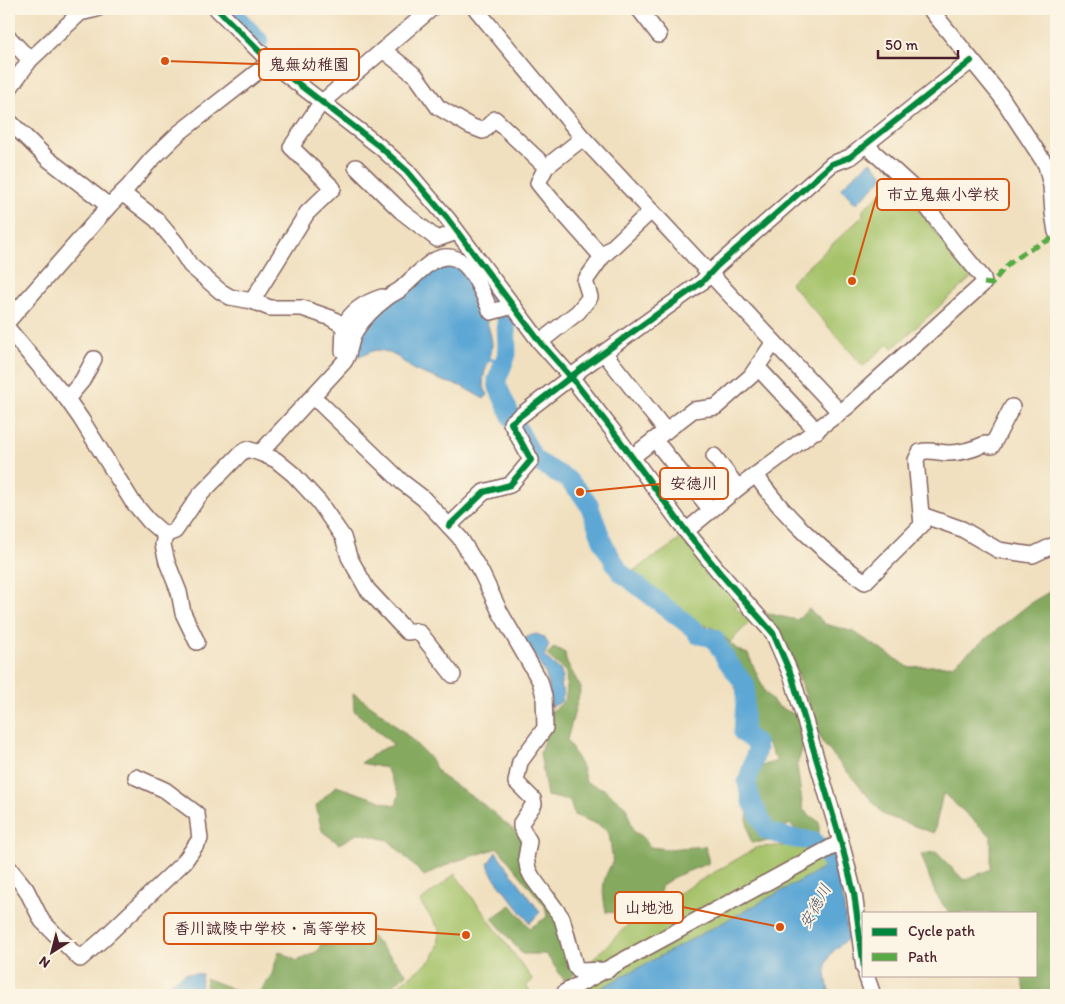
<svg xmlns="http://www.w3.org/2000/svg" width="1065" height="1004" viewBox="0 0 1065 1004" font-family="Itim,'Klee One',sans-serif">
  <style>
    .green { fill: #a6c36a; stroke: #78714a }
    .forest { fill: #84a95e; stroke: #676444 }
    .water { fill: #5da7d5; stroke: #546380 }
    .lines { fill: none; stroke-linecap: round; stroke-linejoin: round }
    .stream { stroke: #5da7d5; stroke-width: 3 }
    .river { stroke: #5da7d5; stroke-width: 19 }
    .minor-casing { stroke: #84635f; stroke-width: 18 }
    .minor { stroke: #fff; stroke-width: 15 }
    .quiet { stroke: #57aa44; stroke-width: 5; stroke-dasharray: 10 5; stroke-linecap: butt }
    .cycleway-casing { stroke: #fcf5e5; stroke-width: 9 }
    .cycleway { stroke: #00873e; stroke-width: 6 }
    .labels { text-anchor: middle; dominant-baseline: central; stroke-width: 4; stroke-linejoin: round; paint-order: stroke }
    .water-label { font-size: 16px; font-style: italic; fill: #52556f; stroke: #fcf5e5 }
    .leader { fill: none; stroke: #d8530f; stroke-width: 2 }
    .callout-dot { fill: #d8530f; stroke: #fcf5e5; stroke-width: 2 }
    .callout { fill: #fcf5e5; stroke: #d8530f; stroke-width: 2 }
    .callout-label { font-size: 16px; text-anchor: middle; font-weight: bold; fill: #4a1f2b }
  </style>
  <rect width="100%" height="100%" fill="#fcf5e5"/>
  <filter id="ink" filterUnits="userSpaceOnUse"><feTurbulence type="fractalNoise" baseFrequency=".02" numOctaves="2"/><feDisplacementMap in="SourceGraphic" scale="10" xChannelSelector="R" yChannelSelector="G"/><feConvolveMatrix kernelMatrix="1 2 1 2 8 2 1 2 1" color-interpolation-filters="sRGB"/></filter>
  <filter id="wash" filterUnits="userSpaceOnUse"><feTurbulence type="fractalNoise" baseFrequency=".0096" numOctaves="4" result="noise"/><feDisplacementMap in="SourceGraphic" scale="20" xChannelSelector="R" yChannelSelector="G"/><feGaussianBlur stdDeviation="1.12" result="paint"/><feColorMatrix in="noise" values="0 0 0 0 0 0 0 0 0 0 0 0 0 0 0 0 0 1.4 0 .05"/><feComposite in="paint" operator="in"/></filter>
  <g filter="url(#wash)">
    <rect width="100%" height="100%" fill="#f0e0bf"/>
    <g class="green">
      <polygon points="888,187 901,187 971,278 893,348 889,343 863,366 790,283 863,216 863,209"/>
      <path d="M 683,536 L 739,602 L 735,608 L 753,619 L 730,642 C 720,634 709,620 695,626 L 627,575 L 674,544 Z"/>
      <polygon points="823,844 835,867 588,995 577,995 573,982 597,955 634,919 758,847"/>
      <polygon points="455,874 533,980 526,986 533,995 386,995 432,959 438,946 440,930 420,902"/>
    </g>
    <g class="forest">
      <polygon points="1056,588 1056,995 1026,995 1021,975 1036,975 1036,913 949,913 935,893 921,854 936,852 964,880 991,869 991,836 943,793 934,833 884,815 822,742 790,652 765,613 797,620 809,609 825,624 854,632 908,667 953,665 1032,602"/>
      <path d="M 706,626 L 726,639 L 738,650 L 748,654 L 765,692 L 777,706 L 796,715 L 805,741 L 797,765 L 803,810 L 819,822 L 819,840 L 799,835 L 791,824 L 781,828 L 777,840 L 751,843 L 747,822 L 749,789 L 762,766 L 777,761 L 767,743 L 739,729 C 739,719 741,704 738,694 C 730,670 710,652 700,630 Z"/>
      <path d="M 554,647 L 565,653 L 566,661 L 581,688 L 567,740 L 582,767 L 586,782 L 604,789 L 626,807 L 634,832 L 642,836 L 650,847 L 668,849 L 705,846 L 709,863 L 676,876 L 662,885 L 657,902 L 636,915 L 606,912 C 602,891 601,880 613,862 L 609,833 L 599,825 L 574,815 L 570,801 L 547,796 L 540,753 L 548,727 L 548,713 C 570,701 567,696 566,672 L 547,655 Z"/>
      <polygon points="353,693 380,712 407,735 430,758 440,775 484,805 523,838 540,895 553,892 567,912 574,934 576,950 575,973 566,983 546,954 522,954 492,918 511,905 530,928 547,917 545,906 498,848 453,862 424,876 388,840 359,833 339,844 322,831 316,806 336,786 396,806 399,794 386,768 361,763 382,749 394,745 354,711"/>
      <polygon points="333,913 354,917 407,974 381,995 258,995 272,974 279,951 297,961 318,951"/>
      <polygon points="205,978 248,995 208,995"/>
    </g>
    <g class="water">
      <polygon points="870,161 885,176 856,204 841,188"/>
      <path d="M 437,264 L 452,264 C 458,268 463,272 467,278 C 476,291 493,332 492,347 C 491,365 476,377 488,395 L 484,399 L 461,386 L 443,381 L 414,370 L 396,356 L 384,351 L 375,350 L 359,357 C 359,353 357,349 357,345 C 359,323 419,280 437,264 Z"/>
      <polygon points="536,634 544,637 549,645 544,656 560,670 563,678 560,686 564,693 561,702 551,707 549,687 546,675 527,642 524,642 526,637"/>
      <polygon points="496,852 540,912 530,923 493,876 488,864"/>
      <path d="M 826,867 L 835,867 L 841,886 L 848,939 C 822,958 823,964 830,995 L 588,995 Z"/>
      <polygon points="186,973 202,974 200,990 202,995 153,995"/>
    </g>
    <g class="lines">
      <polyline class="stream" points="489,359 504,363"/>
      <g class="river">
        <polyline points="229,9 259,41"/>
        <polyline points="496,291 506,316 507,354 497,380 498,387 511,416 535,460 567,479 580,492 589,505 604,545 620,572 694,629 698,635 714,638 727,661 746,686 743,733 756,743 757,749 747,783 751,800 767,831 790,838 806,840 814,842 825,852 834,871 824,890"/>
      </g>
    </g>
  </g>
  <g filter="url(#ink)">
    <g class="lines">
      <g class="minor-casing">
        <g id="minor">
          <polyline points="217,9 270,62 379,146 407,171 447,218 540,342 571,377 613,431 686,531 720,573 773,633 792,677 841,842 854,893 864,968"/>
          <polyline points="476,9 583,138 834,406 838,415"/>
          <polyline points="639,9 659,35"/>
          <polyline points="930,9 1000,95 1046,165 1051,186 1053,213 1056,232"/>
          <polyline points="9,38 30,60"/>
          <polyline points="383,50 416,76 438,107 470,126 483,131 495,119 546,167"/>
          <polyline points="9,89 30,60 80,13 97,9"/>
          <polyline points="9,121 48,159 109,206"/>
          <path d="M 583,138 L 546,167 L 538,183 C 558,209 581,232 602,257"/>
          <polyline points="356,167 401,211 437,239 457,232"/>
          <polyline points="122,193 156,219 176,243 190,265 220,291 230,297 252,301 270,308 302,308 331,318 344,326 343,351"/>
          <polyline points="252,301 307,213 333,188 291,147 321,103 431,9"/>
          <polyline points="9,320 109,206 128,187 151,160 179,133 270,62"/>
          <path d="M 344,326 C 351,311 366,302 382,297"/>
          <polyline points="9,330 67,399 81,419 132,501 149,521 165,535"/>
          <polyline points="540,342 578,312 590,297 585,281 602,257 651,211"/>
          <polyline points="605,354 666,431"/>
          <polyline points="760,370 817,431"/>
          <polyline points="312,398 320,403 402,482 423,498 460,538 481,572 500,612 540,681 544,696 545,728 520,762 516,782 533,799 534,804 521,823 521,827 529,841 526,858 528,869 532,877 562,918 575,966 579,971 608,970"/>
          <polyline points="67,399 82,381 94,359"/>
          <polyline points="661,448 711,510"/>
          <polyline points="260,453 276,460 293,474 319,502 343,537 349,557 367,589 407,632 415,631 420,633 453,675"/>
          <polyline points="714,456 738,488"/>
          <polyline points="632,457 693,410 716,407 751,376 774,342"/>
          <path d="M 756,475 C 782,515 827,555 865,582 L 922,525 L 916,460 L 920,452 C 930,449 938,453 949,453 C 961,453 974,449 985,444 L 992,446 L 1012,407"/>
          <polyline points="922,515 962,529 998,550 1033,555 1056,544"/>
          <polyline points="449,526 484,492 510,485 531,460 511,423 581,369 702,282 717,266 832,164 850,157 971,61"/>
          <polyline points="686,531 738,488 847,407 984,283 983,278 954,243 912,187 866,145"/>
          <path d="M 165,535 L 175,531 L 199,496 L 241,453 L 247,449 L 260,453 L 344,362 C 351,353 349,341 356,330 C 364,317 376,306 388,297 C 392,294 397,292 401,289 C 411,280 422,268 433,261 C 466,243 481,290 491,312 L 513,306"/>
          <polyline points="165,535 163,545 167,562 179,592 183,613 197,642"/>
          <polyline points="9,868 26,889 42,921 80,959 103,939 184,862 200,839 197,814 165,790 136,777"/>
          <polyline points="866,975 873,995"/>
          <polyline points="566,995 565,992 841,842"/>
        </g>
      </g>
      <use href="#minor" class="minor"/>
      <path class="quiet" d="M 984,283 L 992,284 C 1012,256 1025,251 1056,237"/>
      <g class="cycleway-casing">
        <g id="cycleway">
          <polyline points="217,9 270,62 379,146 407,171 447,218 540,342 571,377 613,431 686,531 720,573 773,633 792,677 841,842 854,893 864,968"/>
          <polyline points="449,526 484,492 510,485 531,460 511,423 581,369 702,282 717,266 832,164 850,157 971,61"/>
        </g>
      </g>
      <use href="#cycleway" class="cycleway"/>
    </g>
  </g>
  <g class="labels">
    <g class="water-label">
      <text transform="translate(815 906) rotate(-61)">安徳川</text>
    </g>
  </g>
  <path class="leader" d="M165 61L259 64M852 281L877 195M580 492L660 484M780 927L683 907M466 935L376 929"/>
  <g class="callout-dot">
    <circle cx="165" cy="61" r="5"/>
    <circle cx="852" cy="281" r="5"/>
    <circle cx="580" cy="492" r="5"/>
    <circle cx="780" cy="927" r="5"/>
    <circle cx="466" cy="935" r="5"/>
  </g>
  <g class="callout">
    <rect x="259" y="49" width="100" height="31" rx="5"/>
    <rect x="877" y="179" width="132" height="31" rx="5"/>
    <rect x="660" y="468" width="68" height="31" rx="5"/>
    <rect x="615" y="892" width="68" height="31" rx="5"/>
    <rect x="164" y="913" width="212" height="31" rx="5"/>
  </g>
  <g class="callout-label">
    <text x="309" y="70">鬼無幼稚園</text>
    <text x="943" y="200">市立鬼無小学校</text>
    <text x="694" y="489">安徳川</text>
    <text x="649" y="913">山地池</text>
    <text x="270" y="934">香川誠陵中学校・高等学校</text>
  </g>
  <rect width="1065" height="1004" fill="none" stroke="#fcf5e5" stroke-width="30"/>
  <rect x="862" y="912" width="175" height="65" fill="#fcf5e5" stroke="#b59f9b"/>
  <rect x="872" y="928" width="25" height="8" fill="#00873e" stroke="#b59f9b"/>
  <text x="908" y="936" font-size="15" fill="#4a1f2b">Cycle path</text>
  <rect x="872" y="953" width="25" height="8" fill="#57aa44" stroke="#b59f9b"/>
  <text x="908" y="962" font-size="15" fill="#4a1f2b">Path</text>
  <g transform="translate(52 952) rotate(216)" stroke="#fcf5e5" stroke-width="4" paint-order="stroke">
  <path d="M0-4L9 19L0 12L-9 19Z" fill="#4a1f2b"/>
  <text y="-8" font-size="14" font-weight="bold" text-anchor="middle" fill="#4a1f2b">N</text>
  </g>
  <path d="M878 50v8h80v-8" fill="none" stroke="#4a1f2b" stroke-width="2.5"/>
  <text x="885" y="50" font-size="15" fill="#4a1f2b" stroke="#fcf5e5" stroke-width="4" paint-order="stroke">50 m</text>
</svg>
